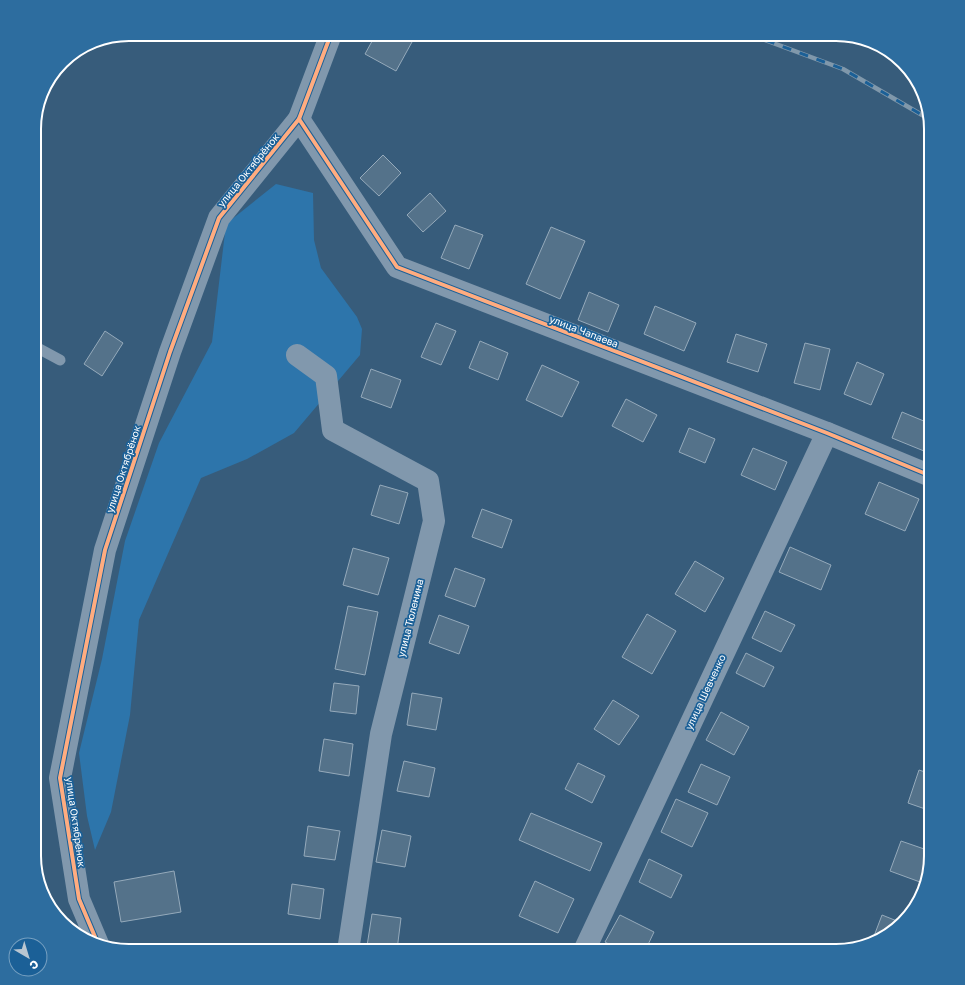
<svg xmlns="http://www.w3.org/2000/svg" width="965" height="985" viewBox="0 0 965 985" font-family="'Golos Text',sans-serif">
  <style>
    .green { fill: #2d75ab }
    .building { fill: #54728a; stroke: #95aabb }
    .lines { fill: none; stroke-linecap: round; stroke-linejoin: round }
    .lane { stroke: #8198ad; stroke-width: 11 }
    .street { stroke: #8198ad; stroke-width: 22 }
    .rail-casing { stroke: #8098ab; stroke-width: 4.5 }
    .rail { stroke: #1b6097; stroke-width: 3; stroke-dasharray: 9; stroke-linecap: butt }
    .cycleway-casing { stroke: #1b6097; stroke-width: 6 }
    .cycleway { stroke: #ffac80; stroke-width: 4 }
    .labels { text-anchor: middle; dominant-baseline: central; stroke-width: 3.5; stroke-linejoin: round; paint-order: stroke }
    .street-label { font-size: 10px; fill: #fff; stroke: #1b6097 }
    .rim { fill: none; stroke: #fff; stroke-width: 2 }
  </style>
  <rect width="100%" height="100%" fill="#375c7b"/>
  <polygon class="green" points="276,184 313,193 314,240 321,268 357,317 362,329 360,355 294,433 247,459 201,478 139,620 130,715 111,812 95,850 87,816 79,753 102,659 125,541 159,443 212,342 226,224"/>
  <g class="building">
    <polygon points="376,34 398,34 412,42 396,71 365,54"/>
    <polygon points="383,155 401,173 379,196 360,178"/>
    <polygon points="430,193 446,211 423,232 407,215"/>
    <polygon points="455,225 483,235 469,269 441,258"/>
    <polygon points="551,227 585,241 560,299 526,284"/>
    <polygon points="589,292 619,305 608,332 578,320"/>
    <polygon points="655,306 696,323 684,351 644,334"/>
    <polygon points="436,323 456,331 441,365 421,357"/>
    <polygon points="105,331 123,343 102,376 84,364"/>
    <polygon points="736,334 767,344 758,372 727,362"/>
    <polygon points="480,341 508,353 498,380 469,368"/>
    <polygon points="805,343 830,349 820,390 794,383"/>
    <polygon points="857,362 884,374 871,405 844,394"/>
    <polygon points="542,365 579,382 562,417 526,400"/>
    <polygon points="371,369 401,380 391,408 361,397"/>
    <polygon points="626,399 657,415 643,442 612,426"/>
    <polygon points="902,412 931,424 931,434 924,451 892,438"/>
    <polygon points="689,428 715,439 705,463 679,452"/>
    <polygon points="753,448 787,462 775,490 741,475"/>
    <polygon points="879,482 919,499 905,531 865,514"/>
    <polygon points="380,485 408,493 399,524 371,515"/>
    <polygon points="482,509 512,520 502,548 472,537"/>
    <polygon points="790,547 831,565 821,590 779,572"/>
    <polygon points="353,548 389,558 378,595 343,585"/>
    <polygon points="695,561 724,578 705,612 675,594"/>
    <polygon points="455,568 485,579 475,607 445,596"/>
    <polygon points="348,606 378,612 365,675 335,669"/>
    <polygon points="765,611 795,625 781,652 752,638"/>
    <polygon points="647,614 676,631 652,674 622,657"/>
    <polygon points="439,615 469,626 459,654 429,643"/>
    <polygon points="746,653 774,667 764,687 736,673"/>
    <polygon points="334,683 359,686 356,714 330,711"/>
    <polygon points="412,693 442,698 436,730 407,725"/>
    <polygon points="613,700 639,716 619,745 594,729"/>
    <polygon points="721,712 749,727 734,755 706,740"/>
    <polygon points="931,725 931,738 927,736"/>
    <polygon points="324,739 353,744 349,776 319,771"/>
    <polygon points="404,761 435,768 429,797 397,791"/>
    <polygon points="578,763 605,776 592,803 565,789"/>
    <polygon points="701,764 730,777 717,805 688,792"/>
    <polygon points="919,770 931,774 931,811 908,803"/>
    <polygon points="676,799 708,813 692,847 661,832"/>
    <polygon points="531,813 602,843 590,871 519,840"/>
    <polygon points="308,826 340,831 335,860 304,856"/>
    <polygon points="382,830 411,836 405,867 376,862"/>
    <polygon points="901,841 930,851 920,882 890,871"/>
    <polygon points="649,859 682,875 671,898 639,882"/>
    <polygon points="174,871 181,912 121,922 114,882"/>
    <polygon points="535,881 574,899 558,933 519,916"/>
    <polygon points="292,884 324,889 320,919 288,914"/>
    <polygon points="372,914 401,918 397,950 367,946"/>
    <polygon points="620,915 654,932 645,951 622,951 605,942"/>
    <polygon points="882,915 902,923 898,927 871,944"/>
  </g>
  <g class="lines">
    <polyline class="lane" points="34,346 60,360"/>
    <g class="street">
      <polyline points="299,119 397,267 827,433 931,476"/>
      <polyline points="297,355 326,376 333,430 428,481 434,521 381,734 348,951"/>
      <polyline points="98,944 79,899 60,778 105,550 170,352 219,218 299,119 331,34"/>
      <polyline points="584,951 827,433"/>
    </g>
    <g class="rail-casing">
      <polyline id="rail" points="749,34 843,69 929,119"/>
    </g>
    <use href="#rail" class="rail"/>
    <g class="cycleway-casing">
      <g id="cycleway">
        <polyline points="299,119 397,267 827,433 931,476"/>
        <polyline points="98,944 79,899 60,778 105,550 170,352 219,218 299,119 331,34"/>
      </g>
    </g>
    <use href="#cycleway" class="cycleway"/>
  </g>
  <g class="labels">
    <g class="street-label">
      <text transform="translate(248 170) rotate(-51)">улица Октябрёнок</text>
      <text transform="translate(584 331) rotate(21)">улица Чапаева</text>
      <text transform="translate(123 469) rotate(-72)">улица Октябрёнок</text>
      <text transform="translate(410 618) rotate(-76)">улица Тюленина</text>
      <text transform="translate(705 692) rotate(-65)">улица Шевченко</text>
      <text transform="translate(76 822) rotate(82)">улица Октябрёнок</text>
    </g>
  </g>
  <path d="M0 0H965V985H0ZM129 41H836A88 88 0 0 1 924 129V856A88 88 0 0 1 836 944H129A88 88 0 0 1 41 856V129A88 88 0 0 1 129 41Z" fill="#2d6d9f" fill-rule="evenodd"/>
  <path class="rim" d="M129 41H836A88 88 0 0 1 924 129V856A88 88 0 0 1 836 944H129A88 88 0 0 1 41 856V129A88 88 0 0 1 129 41Z"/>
  <g transform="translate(28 957) rotate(142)"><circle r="19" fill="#1b6097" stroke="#76a0c1"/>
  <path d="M0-3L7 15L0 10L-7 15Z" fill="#b9c6d1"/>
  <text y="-6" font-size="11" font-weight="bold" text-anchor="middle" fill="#ffffff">С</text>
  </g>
</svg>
